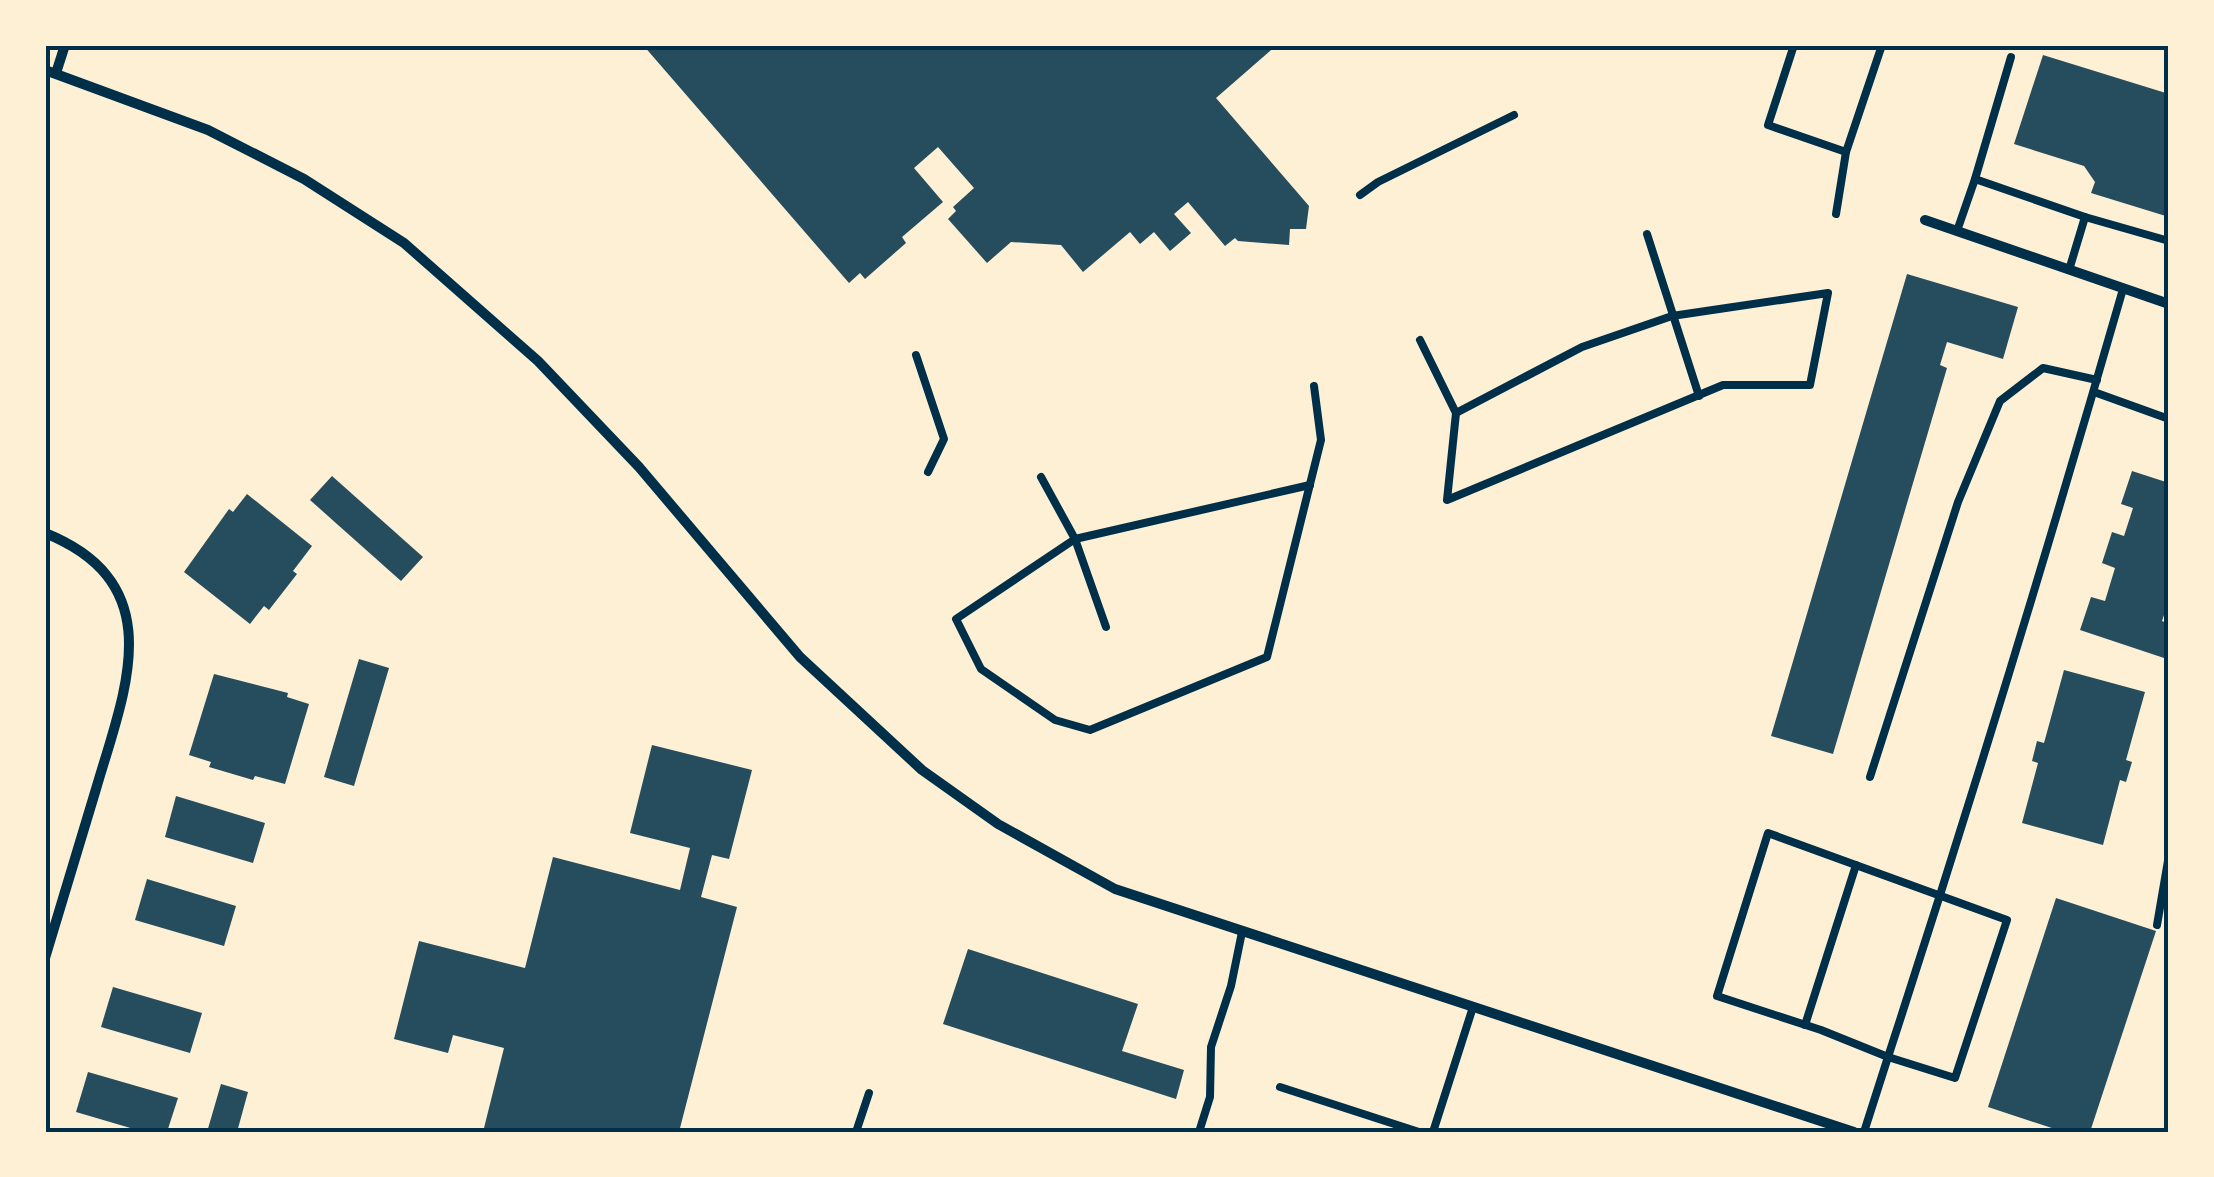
<svg xmlns="http://www.w3.org/2000/svg" width="2214" height="1177" viewBox="0 0 2214 1177" font-family="Bitter,serif">
  <style>
    .building { fill: #264d5e }
    .lines { fill: none; stroke-linecap: round; stroke-linejoin: round }
    .service { stroke: #003049; stroke-width: 8 }
    .minor { stroke: #003049; stroke-width: 10 }
    .neatline { fill: none; stroke: #003049; stroke-width: 4 }
  </style>
  <rect width="100%" height="100%" fill="#fdf0d5"/>
  <g class="building">
    <polygon points="643,45 1277,45 1216,98 1309,206 1306,229 1290,229 1289,245 1238,241 1235,238 1225,246 1188,202 1174,214 1191,233 1170,251 1154,232 1140,244 1130,232 1083,272 1061,245 1011,242 987,263 948,219 956,211 953,207 974,188 938,147 914,168 943,202 902,237 906,243 865,279 860,273 849,283"/>
    <polygon points="2043,55 2169,94 2169,217 2091,193 2095,182 2084,166 2014,144"/>
    <polygon points="1907,274 2018,307 2003,359 1947,342 1940,365 1947,368 1833,754 1771,736"/>
    <polygon points="2132,471 2169,483 2169,600 2162,621 2169,624 2169,643 2164,658 2080,630 2091,597 2105,601 2115,568 2102,563 2112,532 2124,536 2133,508 2121,504"/>
    <polygon points="332,476 423,557 401,581 310,500"/>
    <polygon points="247,494 312,546 293,571 297,574 269,610 264,606 250,624 184,572 229,509 233,512"/>
    <polygon points="359,659 389,668 354,786 324,777"/>
    <polygon points="2064,670 2145,692 2126,760 2132,762 2126,782 2120,780 2103,845 2022,823 2038,763 2032,761 2037,741 2044,743"/>
    <polygon points="214,674 288,693 287,697 309,704 285,784 255,776 253,780 209,767 211,762 189,755"/>
    <polygon points="652,745 752,770 729,859 712,855 701,897 737,907 679,1132 483,1132 504,1048 453,1035 448,1053 394,1039 419,941 525,968 553,857 680,890 690,848 630,833"/>
    <polygon points="176,796 265,823 253,863 165,837"/>
    <polygon points="147,879 236,906 224,946 135,920"/>
    <polygon points="2056,898 2156,931 2090,1132 2064,1132 1988,1107"/>
    <polygon points="968,949 1138,1004 1122,1051 1184,1070 1176,1099 943,1024"/>
    <polygon points="113,987 202,1013 190,1053 101,1027"/>
    <polygon points="88,1072 178,1098 167,1132 144,1132 76,1112"/>
    <polygon points="221,1084 248,1092 237,1132 207,1132"/>
  </g>
  <g class="lines">
    <g class="service">
      <polyline points="1794,45 1768,125 1846,152"/>
      <polyline points="1975,179 2011,57"/>
      <polyline points="1360,195 1378,182 1514,115"/>
      <polyline points="1836,214 1846,152 1882,45"/>
      <polyline points="2085,217 2169,241"/>
      <polyline points="1957,231 1975,179 2085,217 2069,270"/>
      <polyline points="1647,234 1699,396"/>
      <polyline points="1420,340 1456,413 1447,500 1723,385 1810,385 1828,293 1672,316 1582,347 1456,413"/>
      <polyline points="916,355 944,439 928,472"/>
      <polyline points="2094,392 2169,419"/>
      <polyline points="1041,477 1075,539 956,619 981,669 1055,720 1090,730 1267,657 1321,440 1314,386"/>
      <polyline points="1106,627 1075,539 1310,485"/>
      <polyline points="1870,777 1958,502 2000,401 2043,368 2097,380"/>
      <polyline points="2157,925 2169,855"/>
      <polyline points="1805,1025 1856,865"/>
      <polyline points="1280,1087 1419,1132"/>
      <polyline points="856,1132 869,1093"/>
      <polyline points="1199,1132 1210,1097 1211,1047 1231,986 1242,932"/>
      <polyline points="1433,1132 1473,1007"/>
      <path d="M 1864,1132 L 1888,1057 L 1955,1078 L 2007,920 L 1768,833 L 1717,996 L 1821,1030 L 1888,1057 C 1971,802 2049,546 2123,289"/>
    </g>
    <g class="minor">
      <polyline points="45,70 208,130 304,179 404,243 538,361 639,467 800,657 922,770 998,824 1115,889 1854,1132"/>
      <polyline points="56,73 65,45"/>
      <polyline points="1925,220 2169,304"/>
      <path d="M 45,533 C 172,584 125,690 96,789 C 79,845 62,902 45,958"/>
    </g>
  </g>
  <rect width="2214" height="1177" fill="none" stroke="#fdf0d5" stroke-width="95"/>
  <rect x="48" y="48" width="2118" height="1082" class="neatline"/>
</svg>
